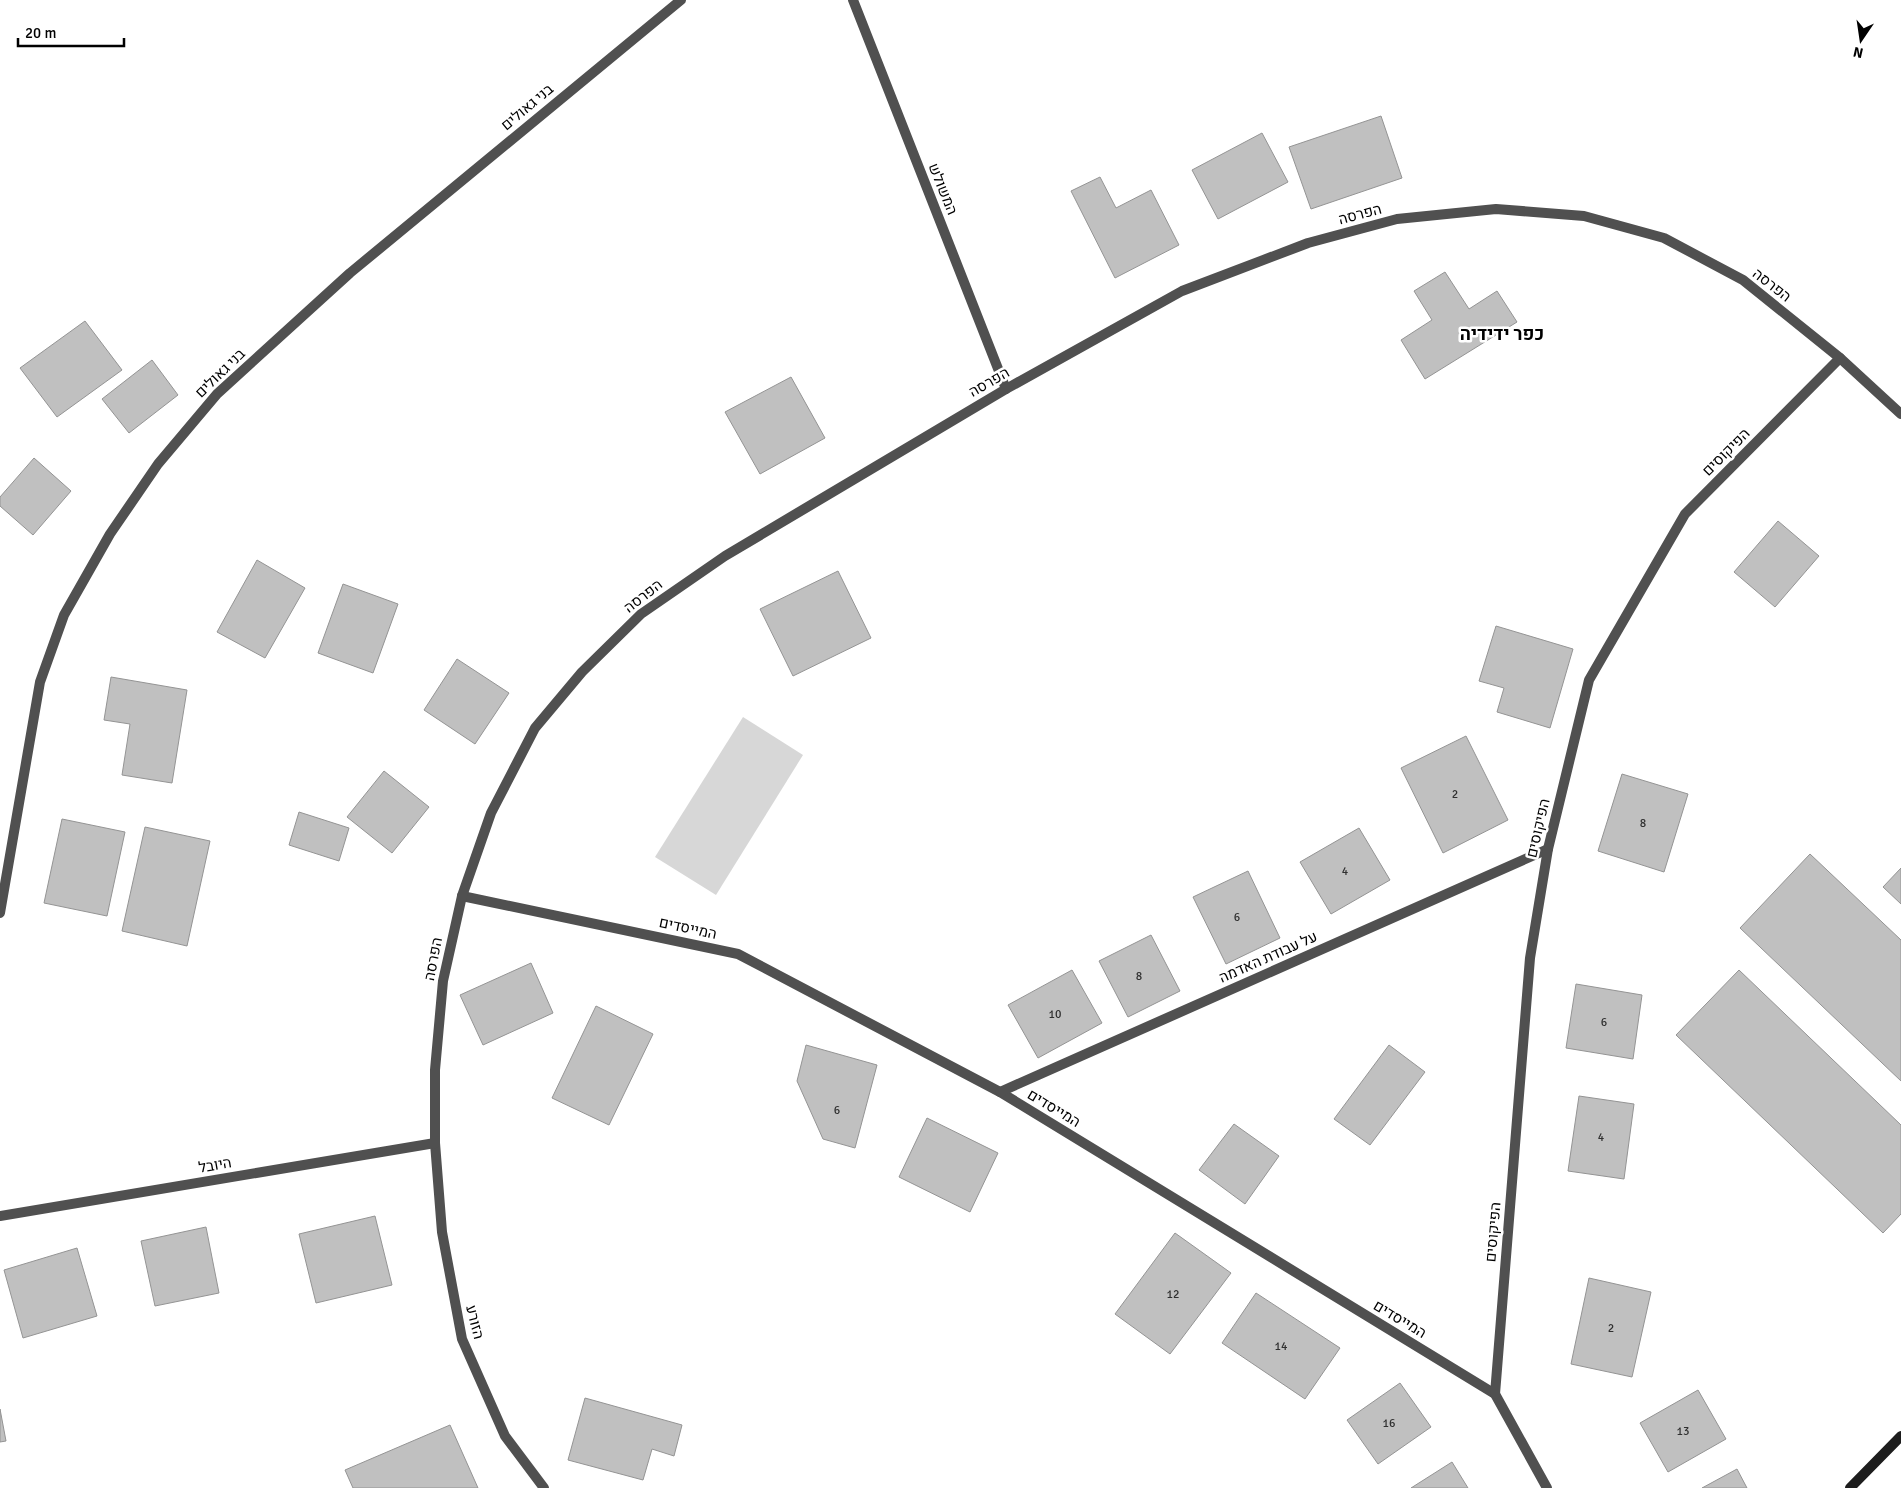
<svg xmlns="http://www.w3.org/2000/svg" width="1901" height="1488" viewBox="0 0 1901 1488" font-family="Signika,Heebo,sans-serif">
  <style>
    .green { fill: #d7d7d7 }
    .building { fill: #c0c0c0; stroke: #949494 }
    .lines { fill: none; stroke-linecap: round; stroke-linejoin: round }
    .minor { stroke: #505050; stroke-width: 10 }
    .tertiary { stroke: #505050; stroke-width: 10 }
    .secondary { stroke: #1d1d1d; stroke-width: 10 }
    .labels { text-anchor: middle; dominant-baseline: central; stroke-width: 5; stroke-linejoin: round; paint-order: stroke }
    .number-label { font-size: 12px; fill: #303030 }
    .street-label { font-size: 15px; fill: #000; stroke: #fff }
    .quarter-label { font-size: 18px; font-weight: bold; fill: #000; stroke: #fff }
  </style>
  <rect width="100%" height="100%" fill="#fff"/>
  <polygon class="green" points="743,717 803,755 716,895 655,857"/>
  <g class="building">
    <polygon points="1381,116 1402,178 1311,209 1289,147"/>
    <polygon points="1262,133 1288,182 1218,219 1192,170"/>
    <polygon points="1100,177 1116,208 1151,190 1179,245 1115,278 1071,191"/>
    <polygon points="1445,272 1469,309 1497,291 1517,322 1425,379 1401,340 1432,320 1414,291"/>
    <polygon points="85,321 122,370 57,417 20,368"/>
    <polygon points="152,360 178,395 129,433 102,399"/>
    <polygon points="791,377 825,438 760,474 725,412"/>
    <polygon points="34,458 71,491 33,535 0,506 0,497"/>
    <polygon points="1778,521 1819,556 1775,607 1734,572"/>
    <polygon points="257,560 305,588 265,658 217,632"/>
    <polygon points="838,571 871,638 793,676 760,609"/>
    <polygon points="343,584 398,604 373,673 318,653"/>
    <polygon points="1496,626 1573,649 1550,728 1497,712 1504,688 1479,681"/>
    <polygon points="457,659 509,693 475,744 424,710"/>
    <polygon points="111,677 187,690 172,783 122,775 130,724 104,720"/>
    <polygon points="1466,736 1508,820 1443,853 1401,768"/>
    <polygon points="384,771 429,807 392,853 347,817"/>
    <polygon points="1622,774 1688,794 1664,872 1598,851"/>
    <polygon points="299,812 349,828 339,861 289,845"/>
    <polygon points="62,819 125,832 107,916 44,903"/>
    <polygon points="145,827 210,841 187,946 122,931"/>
    <polygon points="1359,828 1390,880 1331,914 1300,862"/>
    <polygon points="1810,854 1901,940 1901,1081 1740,928"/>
    <polygon points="1901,868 1901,904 1883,887"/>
    <polygon points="1248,871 1280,938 1226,964 1193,897"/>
    <polygon points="1151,935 1180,991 1128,1017 1099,961"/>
    <polygon points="531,963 553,1013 483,1045 460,995"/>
    <polygon points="1072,970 1102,1023 1038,1058 1008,1005"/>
    <polygon points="1739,970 1901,1125 1901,1214 1883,1233 1676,1035"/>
    <polygon points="1576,984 1642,995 1633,1059 1566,1048"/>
    <polygon points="596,1006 653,1034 609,1125 552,1098"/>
    <polygon points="806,1045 877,1065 855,1148 823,1139 797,1081"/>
    <polygon points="1389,1045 1425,1072 1370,1145 1334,1119"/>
    <polygon points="1579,1096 1634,1104 1624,1179 1568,1171"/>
    <polygon points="927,1118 998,1153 970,1212 899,1177"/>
    <polygon points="1234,1124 1279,1156 1245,1204 1199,1170"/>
    <polygon points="375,1216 392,1285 316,1303 299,1234"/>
    <polygon points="206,1227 219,1293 155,1306 141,1241"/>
    <polygon points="1175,1233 1231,1273 1170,1354 1115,1314"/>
    <polygon points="77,1248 97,1316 23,1338 4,1270"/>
    <polygon points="1589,1278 1651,1292 1632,1377 1571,1364"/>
    <polygon points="1256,1293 1340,1348 1305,1399 1222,1343"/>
    <polygon points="1400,1383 1431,1427 1378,1464 1347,1420"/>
    <polygon points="1698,1390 1726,1439 1668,1472 1640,1423"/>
    <polygon points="585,1398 682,1425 674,1456 652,1449 643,1480 568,1460"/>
    <polygon points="0,1409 6,1441 0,1442"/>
    <polygon points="450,1425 478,1488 353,1488 345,1470"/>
    <polygon points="1452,1462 1468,1488 1411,1488"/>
    <polygon points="1737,1469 1747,1488 1702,1488"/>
  </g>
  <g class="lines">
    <g class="minor">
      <polyline points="853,0 1006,389"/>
      <polyline points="462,896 738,954 1000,1092 1495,1394 1547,1488"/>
      <polyline points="0,913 40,682 64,615 110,534 158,464 217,394 350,273 681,0"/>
      <polyline points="1000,1092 1548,849"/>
      <polyline points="435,1143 442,1232 462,1339 505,1436 544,1488"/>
      <polyline points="1495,1394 1530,958 1548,849 1589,680 1685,514 1840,358"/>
    </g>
    <polyline class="tertiary" points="0,1216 435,1143 435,1070 443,981 462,896 491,813 535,728 582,672 641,614 725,556 1006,389 1182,291 1308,243 1397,219 1496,209 1584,216 1664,238 1743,280 1840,358 1901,414"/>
    <polyline class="secondary" points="1850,1488 1901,1436"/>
  </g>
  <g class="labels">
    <g class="number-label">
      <text x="1455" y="794">2</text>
      <text x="1643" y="823">8</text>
      <text x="1345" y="871">4</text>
      <text x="1237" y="917">6</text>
      <text x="1139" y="976">8</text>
      <text x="1055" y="1014">10</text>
      <text x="1604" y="1022">6</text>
      <text x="837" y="1110">6</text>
      <text x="1601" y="1137">4</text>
      <text x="1173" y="1294">12</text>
      <text x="1611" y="1328">2</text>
      <text x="1281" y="1346">14</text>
      <text x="1389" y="1423">16</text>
      <text x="1683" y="1431">13</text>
    </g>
    <g class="street-label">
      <text transform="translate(527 107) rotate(-40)">בני גאולים</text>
      <text transform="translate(943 189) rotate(68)">המשולש</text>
      <text transform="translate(1360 214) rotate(-15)">הפרסה</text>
      <text transform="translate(1772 285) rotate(38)">הפרסה</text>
      <text transform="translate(220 373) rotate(-44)">בני גאולים</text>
      <text transform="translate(989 382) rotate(-30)">הפרסה</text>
      <text transform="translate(1726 452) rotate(-45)">הפיקוסים</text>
      <text transform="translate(643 596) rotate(-38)">הפרסה</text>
      <text transform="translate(1538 828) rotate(-77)">הפיקוסים</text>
      <text transform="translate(688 928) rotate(12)">המייסדים</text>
      <text transform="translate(1268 957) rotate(-24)">על עבודת האדמה</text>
      <text transform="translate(433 959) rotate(-79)">הפרסה</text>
      <text transform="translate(1054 1108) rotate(31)">המייסדים</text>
      <text transform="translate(215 1165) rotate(-10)">היובל</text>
      <text transform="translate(1493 1232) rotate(-85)">הפיקוסים</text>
      <text transform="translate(1400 1319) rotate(31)">המייסדים</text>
      <text transform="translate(475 1322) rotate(76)">הזורע</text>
    </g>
    <g class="quarter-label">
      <text x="1502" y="334">כפר ידידיה</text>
    </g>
  </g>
  <g transform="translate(1861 40) rotate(193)" stroke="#ffffff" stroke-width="4" paint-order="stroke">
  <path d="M0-4L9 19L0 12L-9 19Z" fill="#000000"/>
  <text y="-8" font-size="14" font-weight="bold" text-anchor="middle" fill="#000000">N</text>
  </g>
  <path d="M18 38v8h106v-8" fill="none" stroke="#000000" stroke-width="2.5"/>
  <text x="25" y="38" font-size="15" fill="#000000" stroke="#ffffff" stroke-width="4" paint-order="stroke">20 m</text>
</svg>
